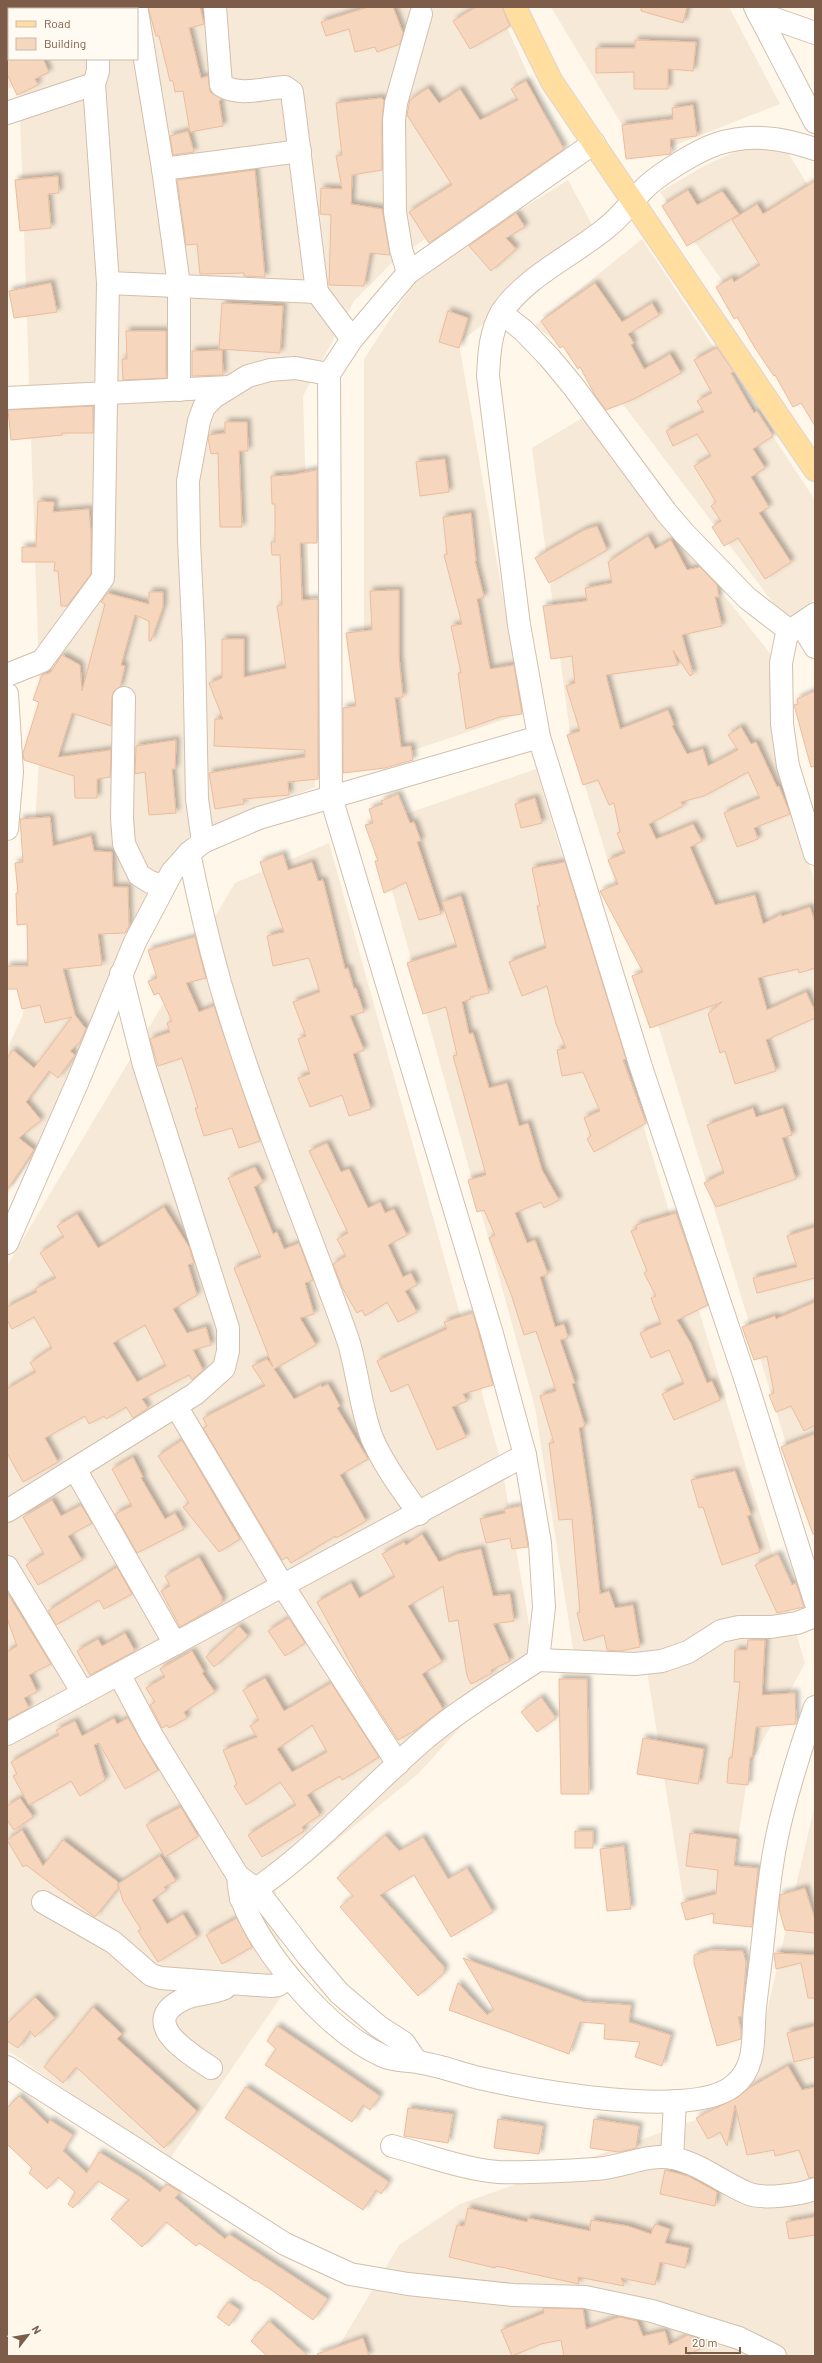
<svg xmlns="http://www.w3.org/2000/svg" width="822" height="2363" viewBox="0 0 822 2363" font-family="Barlow,sans-serif">
  <style>
    .residential { fill: #f7e9d7; fill-rule: evenodd }
    .building { fill: #f7d6be; stroke: #ebbd9d; fill-rule: evenodd; filter: url(#shadow) }
    .lines { fill: none; stroke-linecap: round; stroke-linejoin: round }
    .minor-casing { stroke: #d3bfad; stroke-width: 24 }
    .major-casing { stroke: #ddd5d0; stroke-width: 24 }
    .minor { stroke: #fff; stroke-width: 22 }
    .major { stroke: #ffdea0; stroke-width: 22 }
  </style>
  <defs>
    <filter id="shadow"><feDropShadow dx="3.5" dy="-3.5" stdDeviation="2" flood-color="#0004"/></filter>
  </defs>
  <rect width="100%" height="100%" fill="#fef7ea"/>
  <g class="residential">
    <path d="M 7,7 L 498,7 L 559,144 L 394,261 L 354,301 L 303,396 L 315,787 L 189,836 L 72,1094 L 7,1195 L 7,1049 L 23,1015 L 41,729 L 19,85 L 7,89 ZM 9,9 L 137,9 L 137,59 L 9,59 Z"/>
    <polygon points="551,7 729,7 780,104 642,158"/>
    <polygon points="776,133 815,197 815,413 660,192 704,166"/>
    <polygon points="568,180 597,234 459,343 523,713 364,767 364,359 413,284 475,238"/>
    <polygon points="642,239 815,500 815,599 786,620 598,371 534,326"/>
    <polygon points="589,414 641,498 722,593 777,662 780,767 815,884 815,1538 571,740 532,448"/>
    <polygon points="536,769 805,1663 749,1766 725,1924 683,1896 645,1658 574,1655 535,1407 374,825"/>
    <polygon points="329,843 501,1462 533,1647 418,1774 276,1890 283,1994 169,2160 7,2050 7,1266 235,883"/>
    <polygon points="815,1804 815,2356 333,2356 399,2245 460,2204 707,2116 753,2072"/>
  </g>
  <g class="building">
    <polygon points="148,7 200,7 204,24 189,28 201,78 208,76 210,92 222,99 219,101 223,126 190,132 183,91 175,92 173,81 170,81 159,36 156,36"/>
    <polygon points="368,7 393,7 403,33 400,44 377,52 375,47 355,52 349,29 326,36 321,22"/>
    <polygon points="476,7 502,7 510,26 470,49 453,21"/>
    <polygon points="641,7 687,7 683,23 641,11"/>
    <polygon points="635,40 696,42 693,71 668,69 668,89 634,89 634,72 596,73 596,48 635,48"/>
    <polygon points="7,59 43,59 49,72 35,79 38,85 17,95 7,74"/>
    <polygon points="526,81 564,149 429,243 409,212 452,185 407,115 410,100 428,88 439,103 460,89 480,120 518,100 511,89"/>
    <polygon points="381,98 384,100 382,120 382,170 352,175 351,204 382,209 390,255 370,253 364,286 329,285 331,215 320,214 321,188 342,189 336,156 342,155 336,103"/>
    <polygon points="693,105 697,136 670,139 671,154 626,159 622,125 673,119 672,108"/>
    <polygon points="188,131 194,152 173,155 170,136"/>
    <polygon points="255,170 265,277 244,276 244,273 200,274 197,244 186,245 177,180"/>
    <polygon points="58,176 59,193 48,194 51,228 20,231 15,180"/>
    <polygon points="815,181 815,426 801,403 793,407 775,375 774,376 755,348 737,317 734,319 716,287 732,278 734,282 760,265 732,220 757,204 763,214"/>
    <polygon points="688,190 697,205 722,191 739,214 687,246 662,206"/>
    <polygon points="516,213 525,227 506,238 516,249 491,271 469,246"/>
    <polygon points="51,283 57,312 14,318 9,291"/>
    <polygon points="595,283 622,322 652,303 659,315 628,334 634,343 631,345 644,369 670,354 681,373 634,399 606,410 595,395 580,367 578,369 563,346 560,348 541,321"/>
    <polygon points="222,303 283,306 280,353 219,349"/>
    <polygon points="448,311 468,318 459,348 439,342"/>
    <polygon points="126,331 166,331 166,378 123,380 122,359 127,359"/>
    <polygon points="717,348 734,372 731,373 754,413 757,411 773,436 753,449 765,468 751,477 769,507 759,513 791,562 765,579 738,538 724,546 712,527 721,521 711,506 716,502 694,466 711,456 697,434 673,446 666,431 704,412 697,401 712,393 694,360"/>
    <polygon points="222,350 223,375 192,376 192,351"/>
    <polygon points="93,406 93,433 62,433 62,435 11,440 8,410"/>
    <polygon points="225,422 247,422 248,451 239,451 242,527 220,527 218,453 211,454 208,438 209,435 225,433"/>
    <polygon points="445,459 449,492 420,496 416,462"/>
    <polygon points="317,470 317,543 300,543 302,600 318,599 318,779 288,782 289,795 243,799 244,804 215,809 209,773 305,757 305,750 214,746 215,719 223,719 209,683 222,678 222,639 244,639 244,677 286,668 277,606 282,605 280,555 272,555 271,542 275,542 275,504 272,504 271,476 291,475"/>
    <polygon points="38,501 54,502 53,512 89,509 91,533 91,574 67,606 61,606 58,571 54,571 55,562 22,562 22,547 36,547"/>
    <polygon points="471,513 476,561 475,561 484,597 477,599 490,669 514,665 522,714 500,717 466,729 458,673 461,673 451,626 462,624 444,555 447,554 443,517"/>
    <polygon points="597,526 607,550 549,583 535,558 584,530"/>
    <polygon points="648,536 655,549 671,540 687,570 700,567 717,585 719,597 715,597 722,626 682,635 693,674 690,676 673,650 678,665 606,675 620,729 668,710 674,725 672,726 687,754 703,749 708,766 738,750 728,735 741,727 751,744 756,742 777,787 779,786 790,814 754,828 758,839 737,847 724,813 760,798 748,772 704,796 681,802 683,806 649,824 656,839 693,824 702,841 690,847 715,905 755,895 763,924 781,914 782,916 810,907 815,923 815,968 799,973 798,969 758,978 767,1010 806,992 815,1011 815,1018 766,1040 776,1071 735,1084 725,1051 720,1053 708,1014 722,1002 650,1028 632,976 643,972 600,891 618,884 608,860 625,853 617,833 620,832 614,803 609,805 598,780 583,785 567,735 580,731 566,686 575,683 572,656 551,659 543,606 587,601 585,588 612,583 608,562"/>
    <polygon points="399,590 399,657 403,697 395,698 401,747 411,746 413,760 385,768 343,773 343,708 356,706 346,633 372,630 370,591"/>
    <polygon points="149,592 163,592 163,607 151,641 149,641 149,621 135,615 121,665 125,666 120,687 114,691 112,697 111,726 72,713 58,757 111,750 110,777 97,779 97,798 75,798 74,776 24,760 23,753 39,702 33,700 42,675 50,673 62,655 80,665 82,691 105,604 101,602 107,593 149,604"/>
    <polygon points="815,691 815,766 811,767 794,705 798,704 797,699"/>
    <polygon points="176,740 175,769 172,769 176,813 149,815 145,772 135,774 136,746"/>
    <polygon points="398,794 410,823 414,822 421,841 417,842 441,914 419,920 406,882 384,893 375,861 378,861 365,825 373,823 369,809 383,804 381,801"/>
    <polygon points="535,798 542,823 521,828 515,804"/>
    <polygon points="50,817 53,846 91,836 94,851 112,852 113,887 128,887 129,926 125,933 98,934 102,965 63,969 75,1015 86,1029 80,1042 70,1051 75,1055 58,1078 49,1071 26,1102 41,1120 19,1138 34,1150 7,1190 7,1058 13,1050 34,1068 72,1017 45,1023 40,1005 22,1009 17,989 7,989 7,966 28,966 27,924 17,925 16,893 18,893 15,863 23,862 20,819"/>
    <polygon points="283,854 288,870 312,862 318,881 323,880 345,969 348,968 354,989 356,988 364,1012 350,1016 364,1050 353,1054 371,1109 349,1116 342,1095 310,1107 298,1078 310,1074 298,1039 306,1036 293,1002 320,992 309,958 273,966 267,936 284,932 260,862"/>
    <polygon points="565,862 626,1059 623,1060 646,1123 594,1152 587,1139 591,1136 584,1118 600,1111 583,1072 562,1076 557,1050 566,1048 556,1024 547,986 522,996 509,962 546,948 537,906 540,906 532,868"/>
    <polygon points="461,896 489,993 470,997 471,999 462,1002 469,1034 473,1033 489,1088 507,1083 519,1126 528,1123 542,1170 559,1200 544,1208 541,1202 515,1213 527,1243 535,1240 548,1274 540,1277 555,1327 564,1324 568,1338 560,1340 575,1383 572,1384 585,1426 579,1428 591,1510 600,1594 609,1591 615,1608 633,1605 640,1647 620,1651 607,1650 604,1635 584,1641 577,1613 580,1612 572,1519 559,1520 549,1443 554,1443 540,1396 556,1391 536,1331 524,1335 511,1294 489,1238 495,1235 484,1210 477,1212 468,1180 486,1175 453,1056 457,1055 446,1007 423,1014 407,963 457,947 442,902"/>
    <polygon points="195,937 206,978 186,983 199,1012 214,1006 260,1141 239,1148 232,1128 204,1136 195,1108 198,1108 182,1058 158,1066 150,1039 170,1032 167,1023 172,1021 159,993 154,995 148,981 157,978 148,950"/>
    <polygon points="753,1108 756,1117 783,1108 792,1135 782,1138 796,1179 716,1207 704,1183 724,1173 707,1125"/>
    <polygon points="327,1143 341,1172 349,1169 368,1208 380,1202 385,1213 394,1209 407,1235 388,1245 403,1277 411,1273 417,1285 405,1291 417,1312 398,1322 387,1302 365,1316 362,1310 357,1313 343,1289 333,1264 346,1256 337,1239 348,1233 309,1151"/>
    <polygon points="255,1167 263,1182 254,1187 273,1234 277,1232 284,1249 299,1243 313,1280 305,1283 314,1314 300,1318 316,1345 274,1369 294,1399 321,1385 322,1387 328,1384 340,1406 337,1408 368,1459 340,1475 366,1521 336,1538 335,1536 291,1563 287,1557 282,1560 203,1428 207,1426 203,1418 265,1386 252,1366 267,1359 273,1367 234,1268 261,1257 228,1178"/>
    <path d="M 164,1207 L 189,1247 L 194,1263 L 188,1265 L 197,1295 L 173,1309 L 187,1333 L 206,1327 L 211,1345 L 193,1350 L 203,1370 L 192,1380 L 189,1375 L 142,1399 L 148,1408 L 133,1418 L 126,1407 L 106,1419 L 104,1416 L 89,1424 L 85,1416 L 45,1438 L 58,1462 L 23,1482 L 7,1453 L 7,1389 L 36,1372 L 30,1363 L 52,1348 L 34,1317 L 12,1329 L 7,1320 L 7,1307 L 37,1292 L 35,1289 L 56,1278 L 40,1253 L 64,1237 L 57,1226 L 77,1214 L 98,1248 ZM 145,1325 L 166,1366 L 137,1382 L 113,1343 Z"/>
    <polygon points="676,1213 708,1305 677,1320 691,1344 707,1383 712,1381 720,1400 674,1420 662,1394 684,1384 669,1350 651,1358 640,1333 661,1324 651,1298 656,1296 644,1273 647,1271 631,1231 637,1229 636,1225"/>
    <polygon points="815,1227 815,1278 757,1293 753,1278 797,1267 787,1236"/>
    <polygon points="815,1302 815,1425 804,1431 791,1406 776,1412 769,1395 774,1393 767,1356 754,1360 742,1327 775,1316 776,1319"/>
    <polygon points="473,1313 493,1385 463,1394 467,1401 452,1407 466,1437 437,1450 408,1384 391,1392 377,1361 447,1329 444,1322"/>
    <polygon points="815,1434 815,1534 813,1534 781,1447"/>
    <polygon points="182,1440 240,1539 219,1552 183,1507 189,1503 158,1456"/>
    <polygon points="133,1457 143,1477 141,1478 165,1519 175,1513 184,1529 137,1553 115,1514 132,1506 112,1469"/>
    <polygon points="735,1471 751,1515 747,1516 760,1552 722,1565 703,1507 699,1508 691,1480"/>
    <polygon points="52,1500 61,1516 81,1505 92,1523 68,1536 82,1560 38,1585 26,1565 44,1554 23,1517"/>
    <polygon points="521,1506 528,1547 512,1549 510,1538 486,1543 480,1519 505,1513 504,1509"/>
    <polygon points="422,1534 439,1562 457,1554 481,1549 493,1596 510,1594 514,1621 493,1624 510,1661 491,1670 492,1673 471,1684 467,1676 458,1620 449,1622 443,1586 408,1606 442,1662 422,1674 443,1709 417,1729 398,1740 363,1686 317,1602 351,1583 359,1598 395,1577 382,1554 404,1542 406,1545"/>
    <polygon points="778,1554 792,1585 796,1583 804,1607 777,1613 755,1565"/>
    <polygon points="199,1557 222,1597 222,1603 180,1627 161,1591 170,1586 165,1576"/>
    <polygon points="117,1567 132,1594 104,1609 99,1600 56,1625 48,1611"/>
    <polygon points="7,1594 8,1594 51,1664 29,1675 37,1692 24,1698 29,1708 7,1720 7,1652 17,1646 7,1618"/>
    <polygon points="289,1618 305,1643 285,1656 268,1631"/>
    <polygon points="239,1626 248,1636 214,1667 206,1657"/>
    <polygon points="125,1633 135,1651 90,1675 77,1651 98,1639 102,1646"/>
    <polygon points="748,1640 765,1640 762,1695 795,1693 796,1724 756,1727 752,1757 750,1757 748,1785 727,1783 729,1758 732,1758 740,1682 734,1682 735,1650 747,1650"/>
    <polygon points="192,1651 204,1672 202,1673 215,1692 184,1712 187,1718 169,1728 167,1725 162,1728 150,1705 155,1702 146,1688 165,1677 160,1669"/>
    <path d="M 265,1678 L 284,1711 L 331,1683 L 379,1757 L 342,1780 L 340,1776 L 307,1795 L 320,1815 L 302,1827 L 304,1831 L 262,1857 L 248,1835 L 296,1805 L 280,1782 L 246,1805 L 234,1786 L 237,1784 L 223,1750 L 257,1737 L 250,1726 L 259,1720 L 243,1690 ZM 312,1725 L 327,1752 L 292,1772 L 277,1749 Z"/>
    <polygon points="559,1679 587,1679 589,1794 561,1794"/>
    <polygon points="541,1697 556,1718 537,1732 521,1712"/>
    <polygon points="114,1718 117,1724 128,1718 158,1770 125,1789 99,1743 94,1745 105,1780 80,1796 71,1781 29,1805 13,1776 17,1774 11,1762 59,1735 56,1730 75,1721 82,1736"/>
    <polygon points="643,1738 704,1749 698,1784 637,1774"/>
    <polygon points="20,1798 33,1817 14,1830 7,1820 7,1806"/>
    <polygon points="181,1807 198,1836 165,1857 146,1825"/>
    <polygon points="22,1830 43,1866 63,1840 118,1882 118,1888 95,1917 26,1865 23,1867 7,1840"/>
    <rect x="575" y="1831" width="18" height="17"/>
    <polygon points="690,1833 737,1839 734,1866 758,1868 752,1927 713,1923 714,1913 686,1920 681,1903 716,1894 718,1870 686,1866"/>
    <polygon points="385,1835 399,1851 423,1837 448,1879 467,1868 493,1912 451,1937 414,1875 380,1895 444,1967 444,1973 418,1996 340,1907 353,1896 337,1878"/>
    <polygon points="624,1846 631,1909 607,1911 600,1849"/>
    <polygon points="160,1856 176,1881 164,1887 166,1890 152,1900 167,1924 183,1914 197,1937 158,1962 138,1931 141,1929 123,1901 118,1884"/>
    <polygon points="805,1888 815,1920 815,1933 785,1930 779,1909 780,1895"/>
    <polygon points="237,1918 252,1947 222,1964 206,1935"/>
    <polygon points="711,1950 743,1951 746,1962 742,2016 738,2017 741,2030 741,2039 717,2046 694,1963 694,1955"/>
    <polygon points="774,1953 815,1955 815,1998 808,1998 801,1963 776,1969"/>
    <polygon points="463,1958 584,2002 631,2005 629,2022 671,2035 662,2066 635,2057 640,2042 604,2039 605,2024 580,2022 569,2054 449,2010 458,1983 487,2015 494,2010"/>
    <polygon points="35,1997 55,2018 35,2037 30,2031 18,2048 7,2041 7,2024"/>
    <polygon points="93,2007 122,2034 117,2039 197,2111 164,2148 76,2067 63,2083 44,2067"/>
    <polygon points="277,2026 380,2096 370,2110 363,2105 352,2122 265,2065 276,2049 267,2041"/>
    <polygon points="815,2026 815,2057 794,2062 787,2033"/>
    <polygon points="788,2066 802,2090 815,2087 815,2177 809,2178 799,2150 775,2156 774,2150 747,2155 735,2105 727,2146 720,2132 708,2139 696,2118 738,2097 749,2088"/>
    <polygon points="246,2087 389,2182 381,2194 376,2190 363,2210 225,2118"/>
    <polygon points="19,2096 48,2124 50,2120 73,2135 63,2151 87,2173 99,2152 140,2177 160,2192 167,2184 180,2192 175,2198 225,2239 229,2234 328,2299 313,2320 270,2289 256,2280 255,2281 199,2243 196,2246 166,2222 142,2247 111,2219 129,2200 98,2181 73,2208 68,2204 75,2192 58,2177 47,2189 29,2173 32,2168 7,2144 7,2108"/>
    <polygon points="408,2108 453,2114 448,2143 404,2136"/>
    <polygon points="498,2119 543,2126 539,2154 494,2148"/>
    <polygon points="594,2119 639,2126 636,2148 619,2152 590,2148"/>
    <polygon points="665,2170 688,2176 717,2192 715,2206 660,2194"/>
    <polygon points="468,2208 527,2222 528,2218 590,2231 591,2220 628,2226 651,2234 655,2224 670,2229 665,2243 689,2248 685,2268 660,2262 655,2285 621,2278 624,2286 578,2277 579,2284 496,2266 495,2268 449,2257 457,2225 464,2226"/>
    <polygon points="815,2217 815,2235 789,2239 786,2222"/>
    <polygon points="228,2302 240,2310 229,2326 217,2317"/>
    <polygon points="543,2308 583,2309 586,2329 619,2317 637,2321 643,2336 665,2331 669,2345 688,2335 694,2337 700,2349 686,2356 564,2356 561,2340 541,2344 512,2356 501,2330 544,2313"/>
    <polygon points="269,2321 308,2356 267,2356 251,2341"/>
    <polygon points="363,2338 369,2356 318,2356 317,2354"/>
  </g>
  <g class="lines">
    <g class="minor-casing">
      <g id="minor">
        <polyline points="98,7 98,9"/>
        <path d="M 215,7 L 221,85 C 239,97 265,88 285,87 L 292,92 L 317,292 L 352,339"/>
        <polyline points="755,7 815,122"/>
        <polyline points="137,11 163,169 179,285 179,390"/>
        <polyline points="758,13 815,33"/>
        <polyline points="7,113 94,84 98,71 98,59"/>
        <path d="M 815,149 C 782,138 751,133 717,144 C 698,150 657,175 643,190 C 630,203 620,218 605,229 C 573,255 524,278 502,312 C 490,331 489,355 488,376 L 519,625 L 539,737 L 641,1067 L 746,1381 L 815,1601"/>
        <polyline points="163,169 300,151"/>
        <polyline points="408,273 401,249 395,212 394,120 396,103 421,14"/>
        <polyline points="108,283 317,292"/>
        <polyline points="501,313 523,330 549,357 573,386 666,512 684,533 747,598 790,631"/>
        <polyline points="7,398 229,387"/>
        <polyline points="815,614 790,631 786,638 781,663 782,724 788,766 815,854"/>
        <polyline points="801,624 815,647"/>
        <polyline points="7,675 42,661 103,578 108,283 94,84"/>
        <polyline points="7,694 12,772 7,829"/>
        <polyline points="124,698 122,818 124,844 139,875 150,882 164,886"/>
        <polyline points="203,842 197,799 194,645 189,541 188,481 199,421 204,407 214,397 248,376 270,370 295,368 329,374"/>
        <path d="M 189,853 C 198,897 208,940 220,983 C 255,1104 306,1221 348,1340 C 358,1372 360,1407 372,1438 C 384,1466 402,1489 419,1514"/>
        <polyline points="7,1243 78,1081 135,942 172,872 189,853 203,842 259,818 539,737"/>
        <polyline points="176,1406 283,1586 398,1764"/>
        <polyline points="75,1469 175,1644"/>
        <polyline points="7,1511 195,1394 224,1368 228,1351 228,1328 144,1065 121,974"/>
        <polyline points="7,1567 83,1693"/>
        <polyline points="538,1660 635,1664 662,1661 688,1652 721,1631 739,1627 771,1627 797,1623 815,1616"/>
        <polyline points="119,1674 152,1736 238,1876 256,1889 307,1955 339,1993 378,2026 404,2043 416,2061"/>
        <polyline points="7,1734 525,1455"/>
        <path d="M 238,1876 C 239,1884 239,1893 242,1900 C 263,1955 329,2032 383,2056 C 394,2061 405,2060 417,2062 C 438,2065 459,2073 479,2078 C 532,2090 691,2120 733,2086 C 758,2067 752,2035 755,2008 C 757,1988 760,1969 762,1949 C 767,1903 771,1856 783,1811 C 792,1776 803,1741 815,1707"/>
        <path d="M 241,1899 C 310,1856 364,1791 426,1738 C 460,1709 501,1685 538,1660 L 544,1607 L 540,1543 L 525,1455 L 492,1334 L 331,797 L 329,374 L 352,339 L 408,273 L 594,143"/>
        <polyline points="43,1902 113,1942 151,1975 161,1978 271,1986 278,1985 289,1977"/>
        <polyline points="7,2067 285,2244 350,2274 408,2284 513,2295 585,2297 652,2311 739,2338 775,2356"/>
        <path d="M 211,2068 C 187,2052 135,2021 186,1998 C 198,1993 212,1994 225,1988"/>
        <path d="M 392,2146 C 427,2155 463,2169 498,2172 C 530,2173 564,2171 595,2169 C 621,2168 647,2153 673,2158 C 701,2164 721,2182 747,2193 C 763,2200 798,2195 815,2189"/>
        <polyline points="672,2158 675,2101"/>
      </g>
    </g>
    <g class="major-casing">
      <polyline id="major" points="515,7 552,82 815,470"/>
    </g>
    <use href="#minor" class="minor"/>
    <use href="#major" class="major"/>
  </g>
  <rect width="822" height="2363" fill="none" stroke="#7d5d49" stroke-width="16"/>
  <rect x="8" y="8" width="130" height="52" fill="#fffaf2" stroke="#cbbbae"/>
  <rect x="16" y="21" width="20" height="6" fill="#ffdea0" stroke="#cbbbae"/>
  <text x="44" y="28" font-size="12" fill="#7d5d49">Road</text>
  <rect x="16" y="38" width="20" height="12" fill="#f7d6be" stroke="#cbbbae"/>
  <text x="44" y="48" font-size="12" fill="#7d5d49">Building</text>
  <g transform="translate(28 2335) rotate(59)" stroke="#fffaf2" stroke-width="3" paint-order="stroke">
  <path d="M0-3L7 15L0 10L-7 15Z" fill="#7d5d49"/>
  <text y="-6" font-size="11" font-weight="bold" text-anchor="middle" fill="#7d5d49">N</text>
  </g>
  <path d="M686 2347v6h54v-6" fill="none" stroke="#7d5d49" stroke-width="2"/>
  <text x="692" y="2347" font-size="12" fill="#7d5d49" stroke="#fffaf2" stroke-width="3" paint-order="stroke">20 m</text>
</svg>
